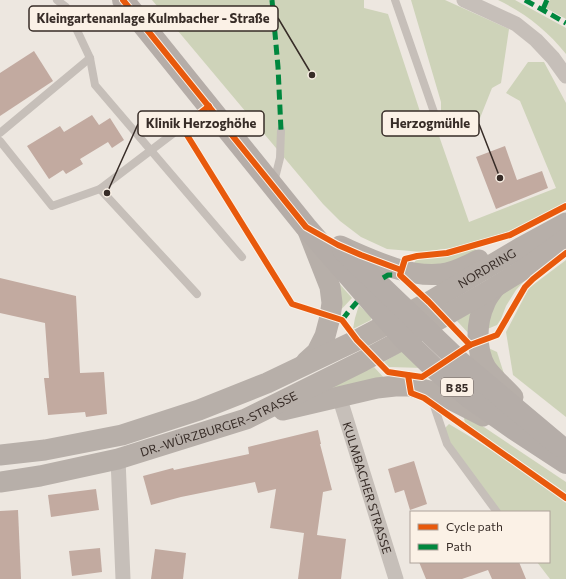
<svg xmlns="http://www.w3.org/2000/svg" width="566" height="579" viewBox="0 0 566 579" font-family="Commissioner,sans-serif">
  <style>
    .green { fill: #ced3b9 }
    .building { fill: #c2aaa0 }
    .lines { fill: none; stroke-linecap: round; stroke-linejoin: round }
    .lane { stroke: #c6bfb9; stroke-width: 8 }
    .street { stroke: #c6bfb9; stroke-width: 15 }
    .secondary { stroke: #b7afa9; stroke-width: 21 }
    .primary { stroke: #b5ada8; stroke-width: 22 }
    .quiet { stroke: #00873e; stroke-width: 5; stroke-dasharray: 10 5; stroke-linecap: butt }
    .cycleway-casing { stroke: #fbf1e6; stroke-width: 8 }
    .cycleway { stroke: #e8590c; stroke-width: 6 }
    .labels { text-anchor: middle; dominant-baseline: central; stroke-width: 4; stroke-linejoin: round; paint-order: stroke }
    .shield { fill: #fbf1e6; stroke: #726760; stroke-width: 1 }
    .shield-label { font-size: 11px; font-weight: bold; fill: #372c27 }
    .street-label { font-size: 12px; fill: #372c27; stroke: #fbf1e6 }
    .leader { fill: none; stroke: #372c27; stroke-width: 1.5 }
    .callout-dot { fill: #372c27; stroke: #fbf1e6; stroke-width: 1.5 }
    .callout { fill: #fbf1e6; stroke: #372c27; stroke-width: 1.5 }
    .callout-label { font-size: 13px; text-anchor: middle; font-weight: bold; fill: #372c27 }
  </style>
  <rect width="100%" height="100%" fill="#ede7e0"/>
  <g class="green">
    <polygon points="152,0 364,0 364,8 388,14 428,136 438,133 469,222 556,188 520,101 506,93 528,62 544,62 566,103 566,203 518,228 485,239 452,248 422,252 387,249 361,237 340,221 323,204"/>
    <polygon points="411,0 445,0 509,29 501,83 492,88 480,118 443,128 441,122 441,102"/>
    <path d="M 498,0 L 515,0 L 566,28 L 566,54 C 547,30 525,13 498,0 Z"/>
    <polygon points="550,0 566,0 566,19 546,8"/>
    <polygon points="475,249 477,251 452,264 413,265 417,258 445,256"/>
    <polygon points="566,260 566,417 513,375 506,332 529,288"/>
    <polygon points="528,277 516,290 506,306 501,319 497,325 485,330 487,319 501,293"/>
    <polygon points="337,281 352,298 336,315"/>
    <polygon points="359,305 371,317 371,320 353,329 355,318"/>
    <polygon points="474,309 471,336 457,321"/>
    <polygon points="486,347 497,352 506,380 496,372"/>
    <polygon points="400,352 404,352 423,368 389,367 384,362"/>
    <polygon points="374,367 385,379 327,389"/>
    <polygon points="463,413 566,482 566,493 465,423"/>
    <path d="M 449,424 C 490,448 529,474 566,503 L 566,579 L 550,579 L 537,562 L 549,562 L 549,512 L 500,512 L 441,432 Z"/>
  </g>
  <g class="building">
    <polygon points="34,51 53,81 0,116 0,73"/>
    <polygon points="92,115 99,125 110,118 124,140 112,148 108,142 80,159 83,164 66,174 63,170 49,179 27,146 60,126 64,132"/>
    <polygon points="505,146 517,180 542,171 548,188 496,209 476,157"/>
    <polygon points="0,278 76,296 80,373 104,372 107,414 86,417 85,412 48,415 44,378 49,378 45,323 0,313"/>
    <polygon points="318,430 321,444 320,444 332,490 323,492 317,535 346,539 341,579 298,579 304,533 270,528 276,489 258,493 255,482 181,497 151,505 143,476 173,468 174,470 249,454 248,447"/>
    <polygon points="414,461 427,504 410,510 404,490 395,493 388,469"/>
    <polygon points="96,489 99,510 51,517 48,495"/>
    <polygon points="18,510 21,579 0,579 0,511"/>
    <polygon points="100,548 102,572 72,576 69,551"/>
    <polygon points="155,549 186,553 183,579 151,579"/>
    <polygon points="419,562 519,562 526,579 492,579 488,570 462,579 426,579"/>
  </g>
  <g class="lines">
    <g class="lane">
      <polyline points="57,0 66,7 90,58 95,85 242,257"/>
      <polyline points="395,0 436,118"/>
      <polyline points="0,133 90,58"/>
      <polyline points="0,141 52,206 100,189 208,107"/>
      <polyline points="274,182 280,158 281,130"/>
      <polyline points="100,189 197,294"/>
      <polyline points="430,394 447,444 497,512"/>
    </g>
    <g class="street">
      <polyline points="464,0 516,24 536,40 553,58 566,76"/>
      <path id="s1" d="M 339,396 L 396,579"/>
      <polyline points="118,459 123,579"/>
    </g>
    <g class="secondary">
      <path d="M 340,246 C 370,259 408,278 441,274 C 454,273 467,265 479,260"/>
      <path d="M 495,287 C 492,292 487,297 485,303 C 476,322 475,349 486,368 C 493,378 505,388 513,397"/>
      <polyline points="306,362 317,352 325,336 330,317 332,303 330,287 308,231"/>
      <polyline points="283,410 377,388 395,386 410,386 440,394 483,416"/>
      <path id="s2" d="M 0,455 L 45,450 L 122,435 L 199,410 L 267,383 L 357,340 L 429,302 L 520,248 L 566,223"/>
      <path id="s3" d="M 0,482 L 40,476 L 118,459 L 246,419 L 363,361 L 424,328 L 495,287 L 529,266 L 566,239"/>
    </g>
    <g class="primary">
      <polyline points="123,0 306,227 404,339 435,369 470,398 514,429 566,463"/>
      <polyline points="343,250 460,362 560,446"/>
    </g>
    <g class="quiet">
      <polyline points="272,0 278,67 281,130"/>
      <polyline points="525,0 566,23"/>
      <polyline points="543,9 547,0"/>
      <polyline points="383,278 388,275 400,275"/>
      <polyline points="342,320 349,311 357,302"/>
    </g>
    <g class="cycleway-casing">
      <g id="cycleway">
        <polyline points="123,0 306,227 338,245 361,255 401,270"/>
        <polyline points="209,106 182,127 292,304 342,320 357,340 388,372 408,375 411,393 424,398 566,498"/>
        <polyline points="470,345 429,302 400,275 405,259 417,256 447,253 510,235 566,206"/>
        <polyline points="408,375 422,377 470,345 497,335 525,287 533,279 566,253"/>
      </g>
    </g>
    <use href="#cycleway" class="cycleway"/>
  </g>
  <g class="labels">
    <rect class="shield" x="441" y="378" width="32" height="18" rx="3"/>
    <g class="shield-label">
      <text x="457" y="387">B 85</text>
    </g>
    <g class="street-label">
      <text stroke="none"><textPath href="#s2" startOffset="526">NORDRING</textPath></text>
      <text stroke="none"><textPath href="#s3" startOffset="227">DR.-WÜRZBURGER-STRASSE</textPath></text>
      <text stroke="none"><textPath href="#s1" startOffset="96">KULMBACHER STRASSE</textPath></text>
    </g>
  </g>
  <path class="leader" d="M312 75L278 18M500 178L479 124M107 193L138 124"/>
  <g class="callout-dot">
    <circle cx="312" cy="75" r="4"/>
    <circle cx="500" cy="178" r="4"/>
    <circle cx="107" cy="193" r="4"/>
  </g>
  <g class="callout">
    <rect x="29" y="6" width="249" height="25" rx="4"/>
    <rect x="382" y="111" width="97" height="25" rx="4"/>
    <rect x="138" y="111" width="126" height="25" rx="4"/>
  </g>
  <g class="callout-label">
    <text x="153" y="23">Kleingartenanlage Kulmbacher - Straße</text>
    <text x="430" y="128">Herzogmühle</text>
    <text x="201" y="128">Klinik Herzoghöhe</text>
  </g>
  <rect x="410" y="511" width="140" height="52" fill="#fbf1e6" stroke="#ada29a"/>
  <rect x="418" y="524" width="20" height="6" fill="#e8590c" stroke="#ada29a"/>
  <text x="446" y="531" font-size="12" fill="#372c27">Cycle path</text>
  <rect x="418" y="544" width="20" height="6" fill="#00873e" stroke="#ada29a"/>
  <text x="446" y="551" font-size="12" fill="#372c27">Path</text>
</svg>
